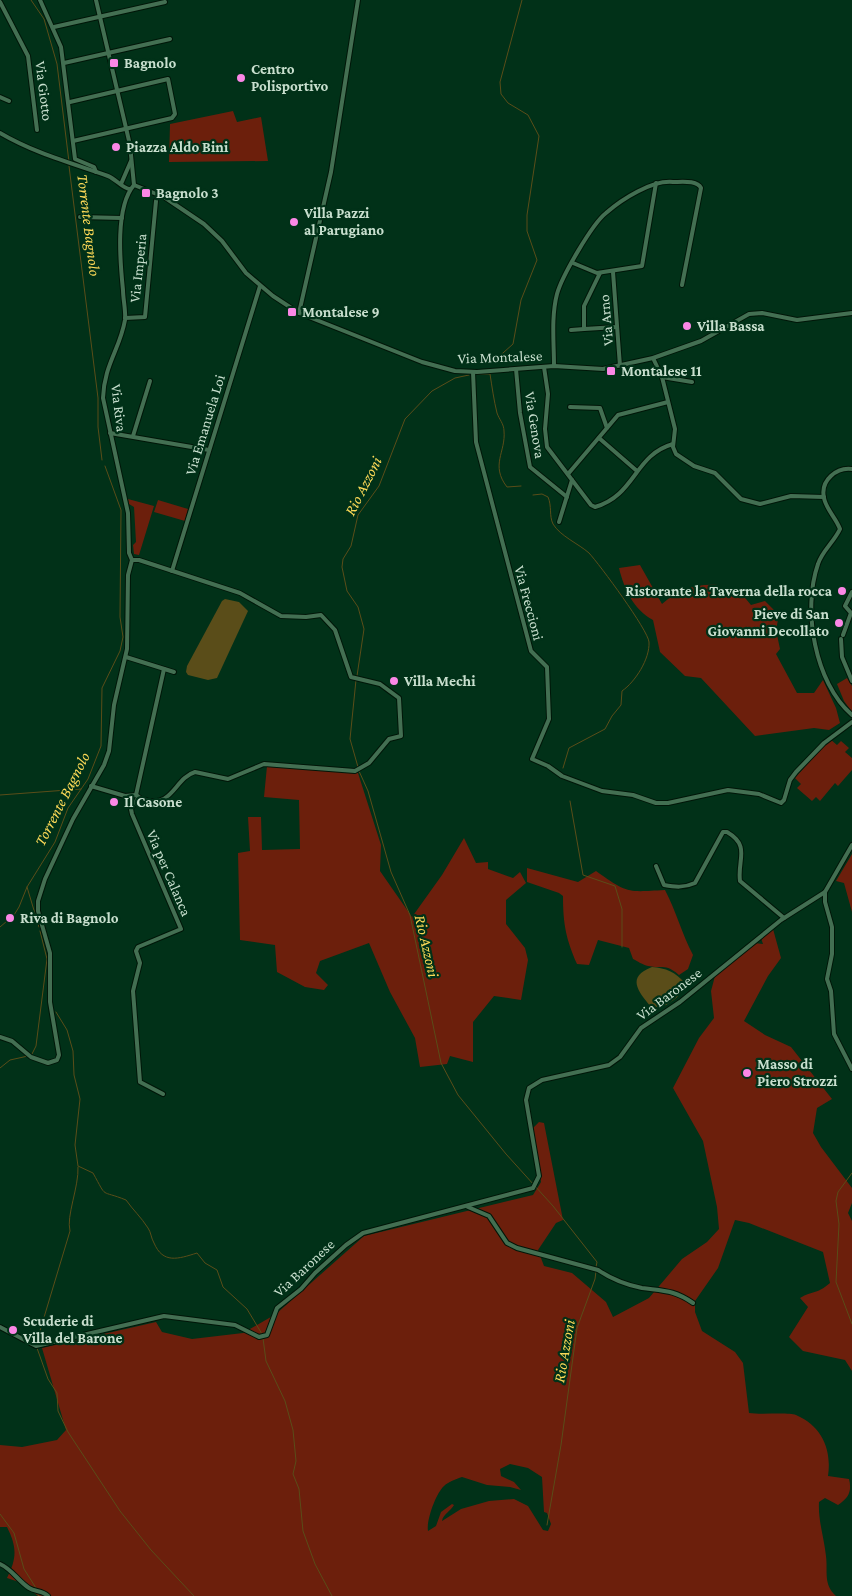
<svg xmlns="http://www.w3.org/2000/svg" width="852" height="1596" viewBox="0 0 852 1596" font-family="'Crimson Pro',serif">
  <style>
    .green { fill: #6c1f0c; fill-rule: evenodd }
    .water { fill: #5a4d19 }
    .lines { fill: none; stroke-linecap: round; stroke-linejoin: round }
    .stream { stroke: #5a4d19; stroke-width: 1 }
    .minor-casing { stroke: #011608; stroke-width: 6 }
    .minor { stroke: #436f52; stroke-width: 4 }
    .poi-dot { fill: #fb87e6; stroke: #013118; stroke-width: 2 }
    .labels { text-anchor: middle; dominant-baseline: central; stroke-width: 4.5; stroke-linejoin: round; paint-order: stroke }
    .poi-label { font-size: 15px; font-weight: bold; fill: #c8dfce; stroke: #013118; text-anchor: start }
    .street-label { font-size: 15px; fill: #c8dfce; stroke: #013118 }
    .water-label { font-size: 16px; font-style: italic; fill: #fad857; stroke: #013118 }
  </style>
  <rect width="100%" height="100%" fill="#013118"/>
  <g class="green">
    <polygon points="233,111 237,122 261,117 268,161 169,162 170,124"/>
    <polygon points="128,499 154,506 139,555 134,554 133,545 136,542 134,507 129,504"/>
    <polygon points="158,500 188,509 185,521 154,512"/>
    <path d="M 640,565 L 662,604 C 677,590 697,583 718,585 L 724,593 L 734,597 L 741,593 L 751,605 L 765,601 L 779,615 L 776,630 L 780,649 L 776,654 L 797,693 L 814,693 L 823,680 L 836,708 L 840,723 L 829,730 L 814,728 L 755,736 L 701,678 L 685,676 L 660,652 L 653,620 C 634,610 624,589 619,568 Z"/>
    <polygon points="847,678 852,686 852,712 844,701 837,684"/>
    <polygon points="830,739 837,745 841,741 849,748 845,752 852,758 852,770 838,786 835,783 820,801 816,797 812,801 797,788 801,784 795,778"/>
    <polygon points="267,766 358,773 381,845 380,871 412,917 442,875 464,838 476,863 488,862 488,869 513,878 520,872 526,883 506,900 506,924 525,948 528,960 521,1000 494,996 473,1022 473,1062 450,1056 447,1064 420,1067 415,1038 390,992 369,943 320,961 316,973 328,985 324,990 305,987 277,972 275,945 240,940 238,853 250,851 248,817 261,817 262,850 300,849 299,800 264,797"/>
    <polygon points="852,854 852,912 844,883 836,881"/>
    <path d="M 527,868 L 578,882 L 596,871 C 628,894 627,892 665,890 C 676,911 682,934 693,955 L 688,969 L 679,975 C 665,963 664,969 648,966 C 643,965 637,961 633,959 L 629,948 L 598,940 L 589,965 L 577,964 C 566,939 563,924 563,896 L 559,893 L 527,882 Z"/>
    <path d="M 773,929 L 781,958 L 768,976 L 744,1021 L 765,1035 L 791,1047 L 832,1099 L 817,1108 L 813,1133 L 821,1147 L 852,1188 L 852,1203 L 848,1213 L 852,1221 L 852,1371 L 845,1360 L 803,1351 L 789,1337 L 808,1307 L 800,1298 C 813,1290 816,1295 830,1283 L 823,1252 L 749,1223 L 735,1220 L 718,1268 L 695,1301 L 695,1312 L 702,1331 L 735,1352 L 743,1363 L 749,1413 C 761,1415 788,1412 796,1415 C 822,1426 832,1450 828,1476 L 849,1479 C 852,1491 849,1498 838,1505 L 825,1498 L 819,1502 C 818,1521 824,1537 826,1556 C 828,1572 823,1584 836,1596 L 38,1596 L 22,1583 L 7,1578 C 17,1558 17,1547 7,1527 L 0,1527 L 0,1445 L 22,1447 L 57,1440 L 66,1430 L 42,1348 L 156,1322 L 162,1332 L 192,1339 L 243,1333 L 276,1314 L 364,1236 L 533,1195 L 541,1182 L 533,1128 L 539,1122 L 544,1123 L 563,1220 L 556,1223 L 538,1250 L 544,1266 L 572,1273 L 606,1302 L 613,1317 L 649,1298 L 682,1259 L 707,1242 L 719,1229 L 717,1207 L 703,1141 L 673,1088 L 699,1038 L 714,1018 L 711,991 L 715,976 L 754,943 L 763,944 L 761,938 ZM 510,1464 L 528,1468 L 542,1477 L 544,1512 L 547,1513 L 551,1524 L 548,1531 L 543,1530 L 528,1506 L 514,1499 L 489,1501 L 461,1509 L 442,1521 C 443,1514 451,1511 454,1505 L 452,1504 L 441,1512 L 436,1526 L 428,1531 C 426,1521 436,1493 444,1486 C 448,1482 456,1479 462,1477 L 487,1485 L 510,1487 L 521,1490 L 514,1482 L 501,1476 L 500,1469 Z"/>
  </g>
  <g class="water">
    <polygon points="225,599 239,602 248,611 217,678 208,680 188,675 186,672 187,666 222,601"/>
    <path d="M 652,967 C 666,968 675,972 685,983 C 683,997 669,1003 659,1009 L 651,1007 C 638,991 626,977 652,967 Z"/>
  </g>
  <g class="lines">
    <g class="stream">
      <polyline points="31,0 44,19 57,64 69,162"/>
      <polyline points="69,166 98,398 98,427 102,460"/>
      <polyline points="494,361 513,344 521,300 537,260 527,231 527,215 539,136 528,115 508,103 501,94 500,82 522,0"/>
      <path d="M 477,374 L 490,374 C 492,387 494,401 497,413 C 499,419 504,424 504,431 C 506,452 490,465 507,487 L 521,486"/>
      <path d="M 533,495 L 542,494 L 548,497 C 552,506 549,516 553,524 C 560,536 579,544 589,553 C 600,565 648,630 649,642 C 650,659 635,682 622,691 L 621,705 L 612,716 L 605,729 L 569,748 L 563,768"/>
      <polyline points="357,676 364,629 358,607 347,591 342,567 343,559 351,546 358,515 379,486 405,419 432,391 455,378 469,375"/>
      <polyline points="356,680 350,739 358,767"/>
      <polyline points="359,771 368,791 391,872 410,915 441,1063 458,1095 506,1154 553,1206 597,1262 596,1267"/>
      <polyline points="0,795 81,789"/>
      <polyline points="570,801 583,875 615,886 622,909 622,947"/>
      <polyline points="27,887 39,927"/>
      <polyline points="0,927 14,915 19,907 27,887 55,842 68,808 88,779 101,746 102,688 120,651 123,637 120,617 121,510 105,466"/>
      <path d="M 56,1012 L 67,1030 L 73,1051 L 74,1075 L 80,1099 L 75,1145 L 78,1166 L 93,1173 C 108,1200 99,1189 126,1200 C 133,1210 141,1217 148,1228 C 151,1232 151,1238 154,1243 C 163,1264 178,1259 197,1253 L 205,1263 L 217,1270 L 223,1287 L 247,1309 L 262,1334"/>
      <polyline points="32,1054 36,1046 47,959 40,931"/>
      <polyline points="0,1068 10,1060 28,1056"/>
      <polyline points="852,1173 838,1192 836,1201 839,1224 836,1282 852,1324"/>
      <polyline points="263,1338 266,1361 285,1401 293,1430 296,1461 293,1474 299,1489 303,1531 315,1564 332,1596"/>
      <path d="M 36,1344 L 70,1231 C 66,1216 79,1187 78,1167"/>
      <polyline points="37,1348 48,1379 57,1393 58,1411 68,1432 120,1511 151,1550 194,1596"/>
      <polyline points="0,1514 14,1533 24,1569 36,1588"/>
      <polyline points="547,1525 561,1445 577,1328 595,1279 596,1271"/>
      <polyline points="38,1595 39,1596"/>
    </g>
    <g class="minor-casing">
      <g id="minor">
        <polyline points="40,0 61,47 75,159 94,167 96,172"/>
        <polyline points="96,0 130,145 134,185"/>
        <polyline points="0,2 28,56 37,130"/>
        <polyline points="54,27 165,2"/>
        <polyline points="64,63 170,39"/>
        <polyline points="0,97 9,101"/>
        <polyline points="70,102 168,79 175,114 172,118 73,141"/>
        <path d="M 0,133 C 34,153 71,163 108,176 C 116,179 123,189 130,189"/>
        <polyline points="121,184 131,161"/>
        <polyline points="134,185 164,197 204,224 222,241 246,273 273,296 299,313 422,362 455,371 477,372 554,366 603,369 653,358 701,341 749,314 762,313 797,320 852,313"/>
        <polyline points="80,217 122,218"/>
        <polyline points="573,263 597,273 642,266 656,183"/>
        <polyline points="613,272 620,366"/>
        <polyline points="600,273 584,306 584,329 617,327"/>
        <polyline points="299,313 331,172 358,0"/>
        <polyline points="125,318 145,317 156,201"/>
        <polyline points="571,330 584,329"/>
        <polyline points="653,358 662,377 675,429 673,447 676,454 694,466 715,473 741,499 760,504 791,496 824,497"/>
        <path d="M 554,366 C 554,343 551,317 557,294 C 562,276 592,224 606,213 C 622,199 652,180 673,182 C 682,182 697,180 701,188 L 682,285"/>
        <path d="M 544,367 L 548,394 L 545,429 L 547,447 L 591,505 L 595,507 C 636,495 634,455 673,444"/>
        <polyline points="516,369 520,413 530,467 567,497"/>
        <polyline points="473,372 476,442 531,651 547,667 549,719 532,759 548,766 562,776 602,791 633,795 656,803 668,803 728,790 759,794 781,803 784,800 790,780 796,772 824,743 852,722"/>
        <polyline points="662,377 692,382"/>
        <polyline points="570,407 600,408 607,428"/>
        <polyline points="110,433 209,450"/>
        <polyline points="133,436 150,381"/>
        <polyline points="599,438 637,471"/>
        <path d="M 852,469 C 837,467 820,480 824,498 C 826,509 836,518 840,529 C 834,542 822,551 818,564 C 802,610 815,683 852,715"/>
        <polyline points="568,474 618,415 668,402"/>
        <polyline points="559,522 572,480"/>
        <path d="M 132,560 L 129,553 L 128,513 L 103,398 C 104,365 120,349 125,320 C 126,311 123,299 123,290 C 120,261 115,207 134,185"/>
        <polyline points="172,571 260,286"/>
        <polyline points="843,635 851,613 845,606 852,592"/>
        <polyline points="841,639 842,657 852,681"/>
        <polyline points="126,657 174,672"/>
        <path d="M 91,786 L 125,796 L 136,795 C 139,798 141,799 146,800 C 172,808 175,778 195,772 L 228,779 L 264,764 L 355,771 L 369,763 L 389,739 L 401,736 L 399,698 L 380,684 L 351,677 L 335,630 L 321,615 L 306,617 L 281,616 L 240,593 L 139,560 L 132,560"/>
        <polyline points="136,795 164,669"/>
        <polyline points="125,796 131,809"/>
        <polyline points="138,798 131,809 132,814 181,929 138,947 136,951 140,963 133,991 140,1082 163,1094"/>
        <polyline points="852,845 825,892 825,902 832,927 832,954 827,979 831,991 834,1034 852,1069"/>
        <path d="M 656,866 L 664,885 C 675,887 684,888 695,883 L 723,832 L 727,832 C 751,846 737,860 740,881 L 784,918"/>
        <polyline points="0,1037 12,1041 31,1057 48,1063 57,1060 59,1055 50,1002 50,953 38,911 38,901 45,879 73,819 104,765 109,751 114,705 127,649 128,575 132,560"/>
        <path d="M 468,1207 L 489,1216 L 507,1243 L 517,1248 L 598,1270 C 610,1278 627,1285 642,1288 C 664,1291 674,1290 693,1303"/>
        <polyline points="0,1327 36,1346 164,1316 235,1325 259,1337 267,1335 277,1308 301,1289 315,1273 346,1245 363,1233 533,1188 539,1176 526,1100 529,1088 542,1080 609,1065 620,1057 641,1028 680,1002 781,920 825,892"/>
        <path d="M 0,1564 C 12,1569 18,1581 29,1588 C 35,1592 42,1590 48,1596"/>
      </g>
    </g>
    <use href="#minor" class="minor"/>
  </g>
  <g class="poi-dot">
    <rect x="109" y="58" width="10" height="10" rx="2.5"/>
    <circle cx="241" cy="78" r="5"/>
    <circle cx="116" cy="147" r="5"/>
    <rect x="141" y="188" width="10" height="10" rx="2.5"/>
    <circle cx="294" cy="222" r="5"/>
    <rect x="287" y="307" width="10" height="10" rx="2.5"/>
    <circle cx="687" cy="326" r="5"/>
    <rect x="606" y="366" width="10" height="10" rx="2.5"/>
    <circle cx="842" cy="591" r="5"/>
    <circle cx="839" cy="623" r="5"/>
    <circle cx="394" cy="681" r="5"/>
    <circle cx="114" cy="802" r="5"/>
    <circle cx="10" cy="918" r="5"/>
    <circle cx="747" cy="1073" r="5"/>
    <circle cx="13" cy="1330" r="5"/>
  </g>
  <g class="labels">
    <g class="poi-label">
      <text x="124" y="63">Bagnolo</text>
      <text x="251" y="69">Centro<tspan x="251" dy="17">Polisportivo</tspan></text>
      <text x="126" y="147">Piazza Aldo Bini</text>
      <text x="156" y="193">Bagnolo 3</text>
      <text x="304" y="213">Villa Pazzi<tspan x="304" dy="17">al Parugiano</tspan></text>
      <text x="302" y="312">Montalese 9</text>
      <text x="697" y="326">Villa Bassa</text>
      <text x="621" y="371">Montalese 11</text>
      <text x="832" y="591" text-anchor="end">Ristorante la Taverna della rocca</text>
      <text x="829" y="614" text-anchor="end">Pieve di San<tspan x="829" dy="17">Giovanni Decollato</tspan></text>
      <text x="404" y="681">Villa Mechi</text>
      <text x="124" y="802">Il Casone</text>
      <text x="20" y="918">Riva di Bagnolo</text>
      <text x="757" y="1064">Masso di<tspan x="757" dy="17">Piero Strozzi</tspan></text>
      <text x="23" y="1321">Scuderie di<tspan x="23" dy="17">Villa del Barone</tspan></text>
    </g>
    <g class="street-label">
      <text transform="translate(44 91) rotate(83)">Via Giotto</text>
      <text transform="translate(138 268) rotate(-84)">Via Imperia</text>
      <text transform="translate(606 320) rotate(-95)">Via Arno</text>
      <text transform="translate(500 357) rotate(-2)">Via Montalese</text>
      <text transform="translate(119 408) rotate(83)">Via Riva</text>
      <text transform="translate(205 425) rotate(-73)">Via Emanuela Loi</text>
      <text transform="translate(535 425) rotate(81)">Via Genova</text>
      <text transform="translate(529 603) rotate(75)">Via Freccioni</text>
      <text transform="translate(169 873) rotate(67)">Via per Calanca</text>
      <text transform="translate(669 994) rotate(-37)">Via Baronese</text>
      <text transform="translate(304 1268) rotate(-43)">Via Baronese</text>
    </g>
    <g class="water-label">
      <text transform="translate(89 225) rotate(83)">Torrente Bagnolo</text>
      <text transform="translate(363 486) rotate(-63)">Rio Azzoni</text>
      <text transform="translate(62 799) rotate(-63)">Torrente Bagnolo</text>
      <text transform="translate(427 946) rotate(77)">Rio Azzoni</text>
      <text transform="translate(564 1351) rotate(-80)">Rio Azzoni</text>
    </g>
  </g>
</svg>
